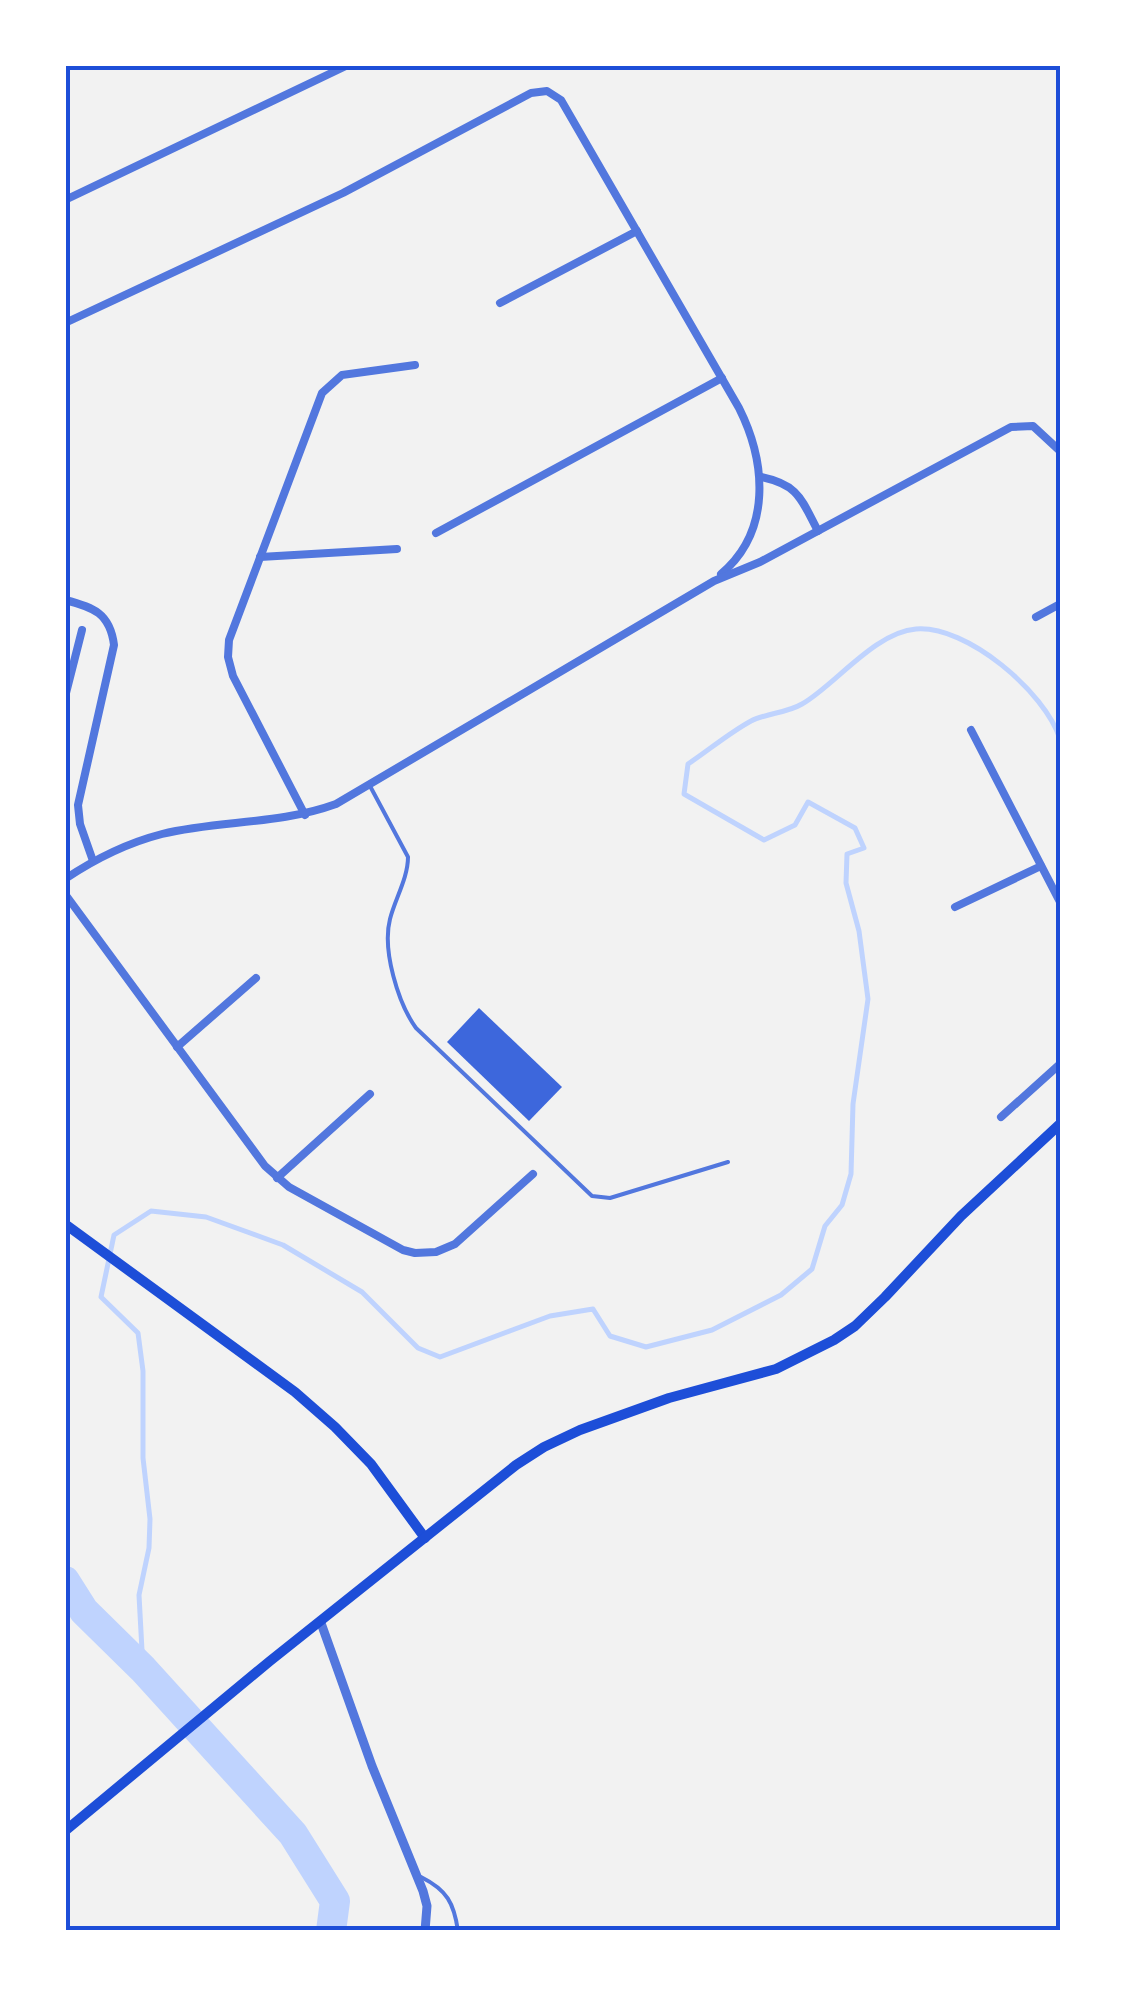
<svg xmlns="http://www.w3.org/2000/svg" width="1125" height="1996" viewBox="0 0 1125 1996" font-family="'Varela Round',sans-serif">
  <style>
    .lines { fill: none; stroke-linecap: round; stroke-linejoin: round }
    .stream { stroke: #bfd3fe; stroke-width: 5 }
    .river { stroke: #bfd3fe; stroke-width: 30 }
    .building { fill: #3d67dc }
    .service { stroke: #5277de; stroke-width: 4 }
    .minor { stroke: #5277de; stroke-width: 8 }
    .tertiary { stroke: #5277de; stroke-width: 9 }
    .secondary { stroke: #1d4ed8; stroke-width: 10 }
    .neatline { fill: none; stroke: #1d4ed8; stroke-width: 4 }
  </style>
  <rect width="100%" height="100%" fill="#f2f2f2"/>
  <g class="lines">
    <path class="stream" d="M 143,1669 L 139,1595 L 149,1548 L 150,1519 L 143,1458 L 143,1371 L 138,1333 L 101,1297 L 114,1235 L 151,1211 L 206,1217 L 283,1245 L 362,1292 L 418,1348 L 440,1357 L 550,1316 L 593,1309 L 610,1336 L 646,1347 L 712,1330 L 781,1295 L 812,1269 L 825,1226 L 842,1205 L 851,1174 L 853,1104 L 868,999 L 859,931 L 846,883 L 847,854 L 864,848 L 855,828 L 808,802 L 795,825 L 764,840 L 684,794 L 688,764 C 709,750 729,733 751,721 C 767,713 787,713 802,704 C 834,686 875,632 916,629 C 967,625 1045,692 1060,739"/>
    <polyline class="river" points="65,1581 84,1611 143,1669 293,1834 335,1901 331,1931"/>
  </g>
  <polygon class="building" points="479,1008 562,1087 529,1121 447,1042"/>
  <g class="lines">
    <g class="service">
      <path d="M 370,786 L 408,857 C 408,878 395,899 390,919 C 382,950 398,1003 416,1028 L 592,1196 L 610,1198 L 728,1162"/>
      <path d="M 421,1877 C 447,1890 454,1903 458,1931"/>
    </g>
    <g class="minor">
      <polyline points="65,200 348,65"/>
      <polyline points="500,303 637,231"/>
      <path d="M 65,323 L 343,193 L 531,93 L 547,91 L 561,100 L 739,408 C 766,462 772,531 721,574"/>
      <path d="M 761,477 C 799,485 801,499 818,531"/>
      <polyline points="436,533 722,378"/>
      <polyline points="260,557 397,549"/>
      <path d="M 65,600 C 93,607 110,613 114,645 L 78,805 L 80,824 L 93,861"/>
      <polyline points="1036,617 1060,604"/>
      <polyline points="65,697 82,630"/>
      <polyline points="971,730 1060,902"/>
      <polyline points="305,815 233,676 228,657 229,640 322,393 342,375 415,365"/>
      <path d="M 65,879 C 95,859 127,843 162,834 C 221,820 278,825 336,804 L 714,581 L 760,562 L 1011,427 L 1033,426 L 1060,451"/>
      <polyline points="65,894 265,1166 289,1187 403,1250 415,1253 436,1252 455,1244 533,1174"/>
      <polyline points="955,907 1041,866"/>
      <polyline points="177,1047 256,978"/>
      <polyline points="1001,1117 1060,1064"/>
      <polyline points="277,1178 370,1094"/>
    </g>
    <polyline class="tertiary" points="321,1623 372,1766 423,1891 427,1906 425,1931"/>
    <g class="secondary">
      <polyline points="65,1224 295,1392 335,1427 371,1464 425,1538"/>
      <polyline points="65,1831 270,1661 516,1465 544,1447 580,1430 669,1398 776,1369 834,1340 855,1326 885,1297 961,1216 1060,1124"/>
    </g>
  </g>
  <rect width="1125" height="1996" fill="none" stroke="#ffffff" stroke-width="135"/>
  <rect x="68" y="68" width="990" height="1860" class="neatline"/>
</svg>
